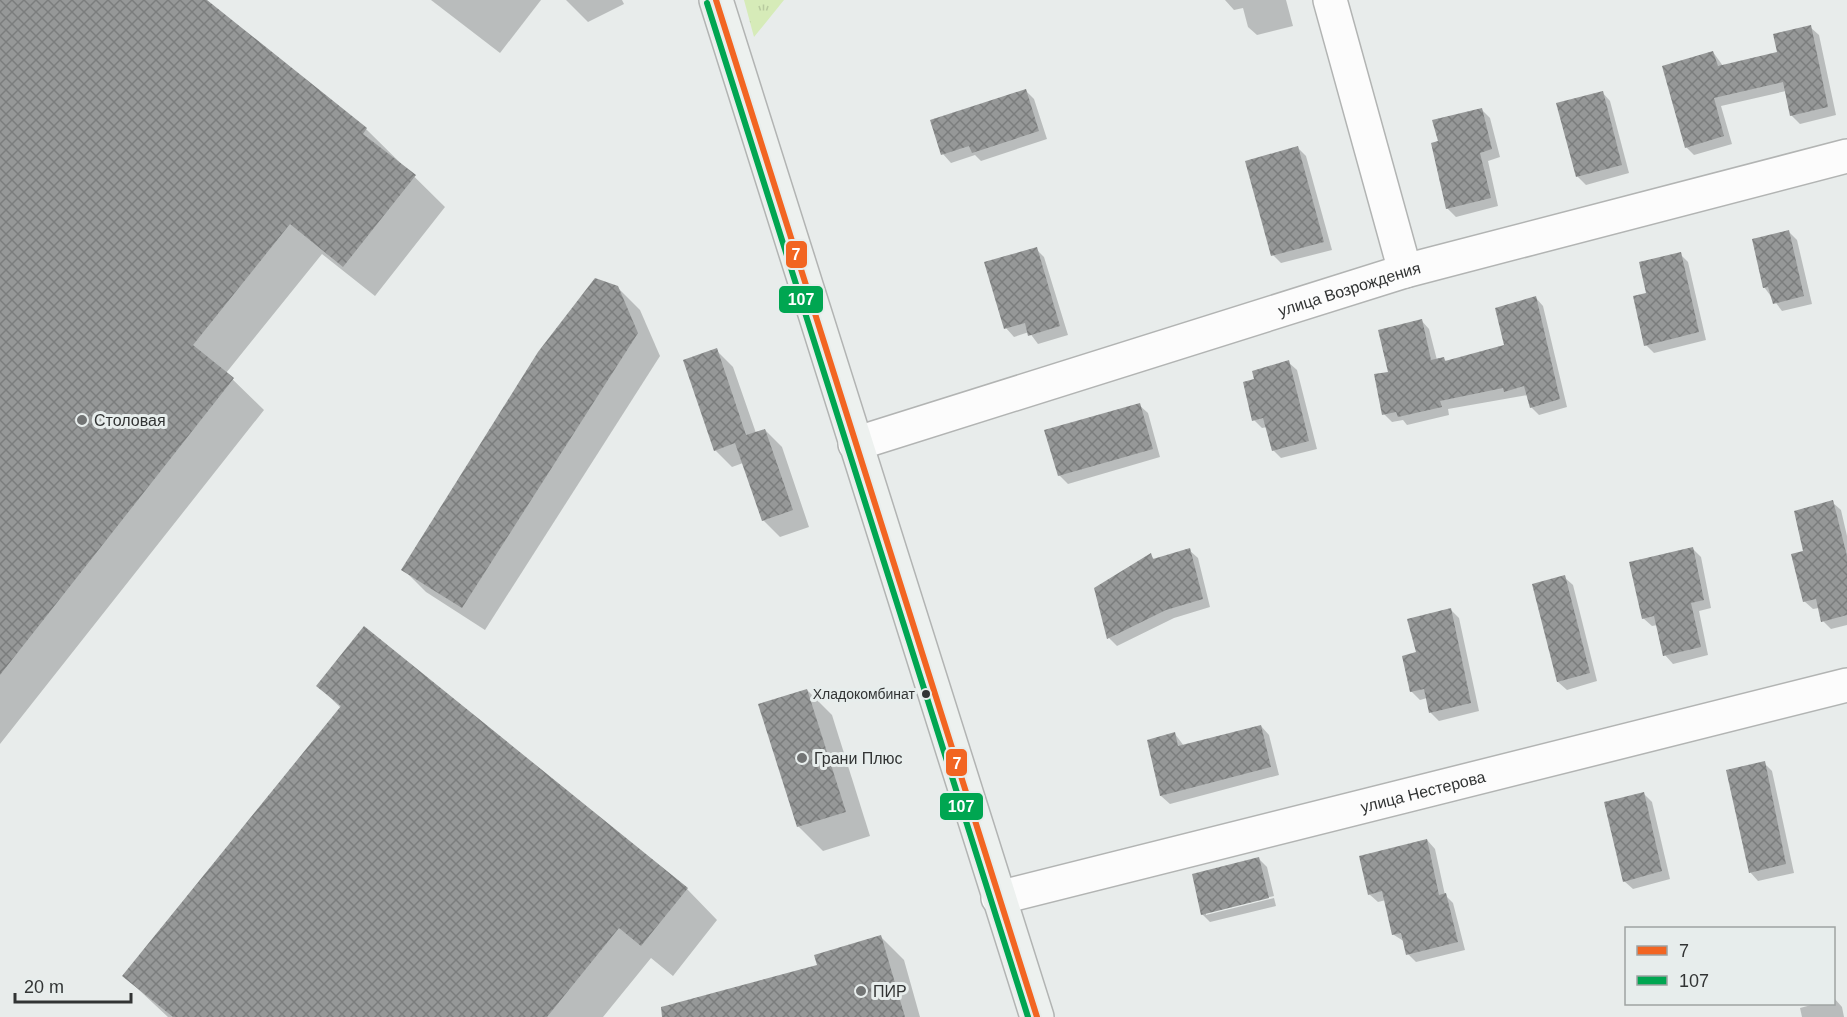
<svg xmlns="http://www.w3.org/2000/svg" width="1847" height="1017" viewBox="0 0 1847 1017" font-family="Helvetica,sans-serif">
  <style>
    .grass { fill: url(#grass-tufts) }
    .shadow { fill: #0003 }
    .building { fill: url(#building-cross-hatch) }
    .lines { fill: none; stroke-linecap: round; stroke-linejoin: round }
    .street-casing { stroke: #b2b4b3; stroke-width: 36 }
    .secondary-casing { stroke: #b2b4b3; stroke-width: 36 }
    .street { stroke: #fcfcfc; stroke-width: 33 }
    .secondary { stroke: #edf1ef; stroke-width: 33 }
    .bus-1-casing { stroke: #e7edec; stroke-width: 10 }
    .bus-2-casing { stroke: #e7edec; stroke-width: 10 }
    .bus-1 { stroke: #f26522; stroke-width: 6 }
    .bus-2 { stroke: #00a651; stroke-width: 6 }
    .poi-dot { fill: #727474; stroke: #e7edec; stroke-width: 2 }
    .bus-dot { fill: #323434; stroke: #e7edec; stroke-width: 2 }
    .labels { text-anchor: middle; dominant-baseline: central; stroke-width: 6; stroke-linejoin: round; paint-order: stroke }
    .bus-label { font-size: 14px; fill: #323434; stroke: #e7edec; text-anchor: end }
    .street-label { font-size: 16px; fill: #323434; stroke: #e7edec }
    .poi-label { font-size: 16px; fill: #323434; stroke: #e7edec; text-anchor: start }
    .line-badge { stroke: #e7edec; stroke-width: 2 }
    .badge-label { font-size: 16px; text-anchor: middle; font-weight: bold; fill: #fff }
  </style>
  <defs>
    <pattern id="grass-tufts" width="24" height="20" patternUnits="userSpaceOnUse" patternTransform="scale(1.5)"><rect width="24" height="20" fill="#d6ebb8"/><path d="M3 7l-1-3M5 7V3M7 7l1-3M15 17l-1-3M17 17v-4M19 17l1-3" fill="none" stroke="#b8ca9f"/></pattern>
    <pattern id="building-cross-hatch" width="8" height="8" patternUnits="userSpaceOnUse" patternTransform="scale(1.5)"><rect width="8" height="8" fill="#969898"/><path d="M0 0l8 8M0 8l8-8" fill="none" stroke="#7b7d7d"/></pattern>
  </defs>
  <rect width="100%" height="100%" fill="#e8eceb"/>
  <polygon class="grass" points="744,0 784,0 754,37"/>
  <g class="shadow">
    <polygon points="0,0 206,0 366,129 445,207 375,296 322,254 226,373 264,410 0,744"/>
    <polygon points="431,0 541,0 500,53"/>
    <polygon points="566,0 622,0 624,4 588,22"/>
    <polygon points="1225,0 1286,0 1293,26 1257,35 1248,27 1243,8 1234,10"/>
    <polygon points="1810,27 1819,35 1836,115 1800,124 1791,115 1786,91 1721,106 1732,144 1694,155 1686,147 1713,52 1723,66 1778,53"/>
    <polygon points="1026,91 1034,99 1047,139 981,161 975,155 951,163 943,154"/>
    <polygon points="1602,92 1610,101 1629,173 1586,185 1577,176"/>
    <polygon points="1482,110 1490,118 1500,157 1488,161 1498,206 1456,217 1447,208 1440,142"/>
    <polygon points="1298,148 1306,156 1332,250 1281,263 1273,255"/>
    <polygon points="1789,232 1797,240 1812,304 1782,311 1764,287"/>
    <polygon points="1036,249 1044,257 1068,335 1038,344 1029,332 1014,337 1006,328"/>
    <polygon points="1680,254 1688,262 1706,340 1654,353 1646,345 1648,294"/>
    <polygon points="617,287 640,310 660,356 485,630 426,592 403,569"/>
    <polygon points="1535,297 1543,306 1567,407 1539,415 1531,407 1528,395 1448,409 1449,415 1407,425 1403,420 1392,422 1384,414 1390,373 1421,320 1429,329 1437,360 1444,359 1447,362 1506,346"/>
    <polygon points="716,350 733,367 756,433 765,430 782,447 809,527 780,537 763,520 743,463 732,467 715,450"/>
    <polygon points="1288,362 1297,370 1317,449 1281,458 1273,450 1267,427 1262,428 1254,420 1255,380"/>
    <polygon points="1139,405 1148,413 1160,457 1068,484 1059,475"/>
    <polygon points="1832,502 1841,510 1847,536 1847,625 1831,629 1823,621 1819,608 1813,609 1804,601 1805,552"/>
    <polygon points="1692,548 1701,557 1711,608 1699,611 1708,655 1673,664 1665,655 1658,625 1652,626 1643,618"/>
    <polygon points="1189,550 1198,558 1210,607 1174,618 1117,646 1109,638 1150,555 1155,560"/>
    <polygon points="1564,577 1573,585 1597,681 1567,690 1558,682"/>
    <polygon points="1450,609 1459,618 1479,711 1439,721 1430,712 1427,698 1420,700 1411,691 1418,654"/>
    <polygon points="318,686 687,889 717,920 673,976 651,958 603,1017 168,1017 124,976 341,708"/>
    <polygon points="807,690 832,715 870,836 823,851 798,826"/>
    <polygon points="1261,726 1269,735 1279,775 1170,804 1161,796 1175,734 1184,746"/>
    <polygon points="1764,763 1772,771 1794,873 1758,881 1750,872"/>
    <polygon points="1643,793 1652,802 1670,879 1633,889 1624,881"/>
    <polygon points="1427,840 1435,849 1445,895 1453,903 1465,950 1416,962 1408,954 1405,942 1394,935 1386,900 1378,902 1369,894"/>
    <polygon points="1259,859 1267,867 1274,896 1206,912 1206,915 1274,898 1276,906 1210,922 1202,914"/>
    <polygon points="881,937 904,960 920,1017 697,1017 819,966"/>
    <polygon points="1834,998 1842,1007 1844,1017 1802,1017 1800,1008 1815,1004 1834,1004"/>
  </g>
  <g class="building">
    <polygon points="0,0 207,0 367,128 363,134 416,175 343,267 290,224 193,345 234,378 0,675"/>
    <polygon points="1811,25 1828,107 1790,116 1783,82 1714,98 1724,136 1685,148 1662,66 1713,51 1718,66 1777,52 1773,34"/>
    <polygon points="1026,89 1039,131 972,153 969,146 941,155 930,120"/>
    <polygon points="1603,91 1622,165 1576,177 1556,103"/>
    <polygon points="1482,108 1492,149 1480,153 1491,198 1446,209 1431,143 1438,141 1432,120"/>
    <polygon points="1298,146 1324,242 1271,256 1245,161"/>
    <polygon points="1789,230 1804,296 1773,304 1768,287 1763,288 1752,239"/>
    <polygon points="1037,247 1060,326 1028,336 1025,323 1004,329 984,262"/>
    <polygon points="1681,252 1699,332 1644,346 1633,296 1646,293 1639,262"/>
    <polygon points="595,278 618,286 638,333 462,608 401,570 538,352"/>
    <polygon points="1536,296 1560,399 1530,408 1524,386 1504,392 1503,388 1440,401 1442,407 1398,417 1396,412 1382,415 1374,374 1388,372 1378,330 1422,319 1431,360 1444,357 1445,361 1504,345 1495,308"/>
    <polygon points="717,348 746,435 765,429 793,510 762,521 735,443 714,451 683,360"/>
    <polygon points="1289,360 1309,441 1272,451 1263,418 1252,421 1243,382 1254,379 1252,371"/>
    <polygon points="1140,403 1153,449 1058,476 1044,430"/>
    <polygon points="1833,500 1847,556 1847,615 1821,622 1816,599 1803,602 1791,554 1803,551 1794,511"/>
    <polygon points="1693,547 1704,600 1691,603 1701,647 1663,656 1654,616 1642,619 1629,562"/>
    <polygon points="1190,548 1203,599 1166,610 1107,639 1094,588 1151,553 1153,559"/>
    <polygon points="1565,575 1590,673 1557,682 1532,584"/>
    <polygon points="1451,608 1471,703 1429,713 1424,689 1410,692 1402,656 1416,652 1407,619"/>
    <polygon points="364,626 688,888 641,946 619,928 547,1017 173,1017 122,976 341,706 316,686"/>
    <polygon points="807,689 846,812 797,827 758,704"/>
    <polygon points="1261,725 1271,767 1160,796 1147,740 1175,732 1178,746"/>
    <polygon points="1765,761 1786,864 1749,873 1726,770"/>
    <polygon points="1644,792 1662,871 1623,882 1604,802"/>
    <polygon points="1427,839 1439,895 1446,893 1458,942 1406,955 1401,933 1392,935 1382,891 1368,895 1359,856"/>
    <polygon points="1259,857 1269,898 1201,915 1192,874"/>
    <polygon points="881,935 905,1017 662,1017 661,1007 817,965 814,955"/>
  </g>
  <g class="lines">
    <g class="street-casing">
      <g id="street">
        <polyline points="1330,0 1405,271"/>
        <path id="s1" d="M 855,444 L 1405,271 L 1847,156"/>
        <path id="s2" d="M 998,898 L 1847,685"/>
      </g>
    </g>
    <g class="secondary-casing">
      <polyline id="secondary" points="716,0 1037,1017"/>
    </g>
    <use href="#street" class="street"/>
    <use href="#secondary" class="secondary"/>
    <g class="bus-1-casing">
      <polyline id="bus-1" points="716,0 1037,1017"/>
    </g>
    <g class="bus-2-casing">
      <polyline id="bus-2" points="707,3 1028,1017"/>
    </g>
    <use href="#bus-1" class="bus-1"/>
    <use href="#bus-2" class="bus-2"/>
  </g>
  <g class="poi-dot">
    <circle cx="82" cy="420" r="6"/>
    <circle cx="802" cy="758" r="6"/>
    <circle cx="861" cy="991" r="6"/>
  </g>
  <circle class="bus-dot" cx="926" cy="694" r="5"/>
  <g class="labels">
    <g class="bus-label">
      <text x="915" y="694">Хладокомбинат</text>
    </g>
    <g class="street-label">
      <text stroke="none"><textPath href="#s1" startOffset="518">улица Возрождения</textPath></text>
      <text stroke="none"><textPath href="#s2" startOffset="438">улица Нестерова</textPath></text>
    </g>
    <g class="poi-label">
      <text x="94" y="420">Столовая</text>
      <text x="814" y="758">Грани Плюс</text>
      <text x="873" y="991">ПИР</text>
    </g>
  </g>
  <g class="line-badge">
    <rect x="785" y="240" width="23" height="29" rx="6" fill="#f26522"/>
    <rect x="778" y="285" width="46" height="29" rx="6" fill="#00a651"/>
    <rect x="945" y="748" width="23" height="29" rx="6" fill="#f26522"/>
    <rect x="939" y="792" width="45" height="29" rx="6" fill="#00a651"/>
  </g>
  <g class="badge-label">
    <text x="796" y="260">7</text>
    <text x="801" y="305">107</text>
    <text x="957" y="769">7</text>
    <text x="961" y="812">107</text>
  </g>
  <rect x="1625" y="927" width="210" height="78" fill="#e7edec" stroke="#9fa3a2" stroke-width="1.5"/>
  <rect x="1637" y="946" width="30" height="9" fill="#f26522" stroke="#9fa3a2" stroke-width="1.5"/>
  <text x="1679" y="957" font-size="18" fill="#323434">7</text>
  <rect x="1637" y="976" width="30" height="9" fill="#00a651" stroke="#9fa3a2" stroke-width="1.5"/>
  <text x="1679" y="987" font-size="18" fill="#323434">107</text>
  <path d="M15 993v9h116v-9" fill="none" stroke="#323434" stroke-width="3"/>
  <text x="24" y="993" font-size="18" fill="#323434" stroke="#e7edec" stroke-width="4.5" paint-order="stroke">20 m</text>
</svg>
